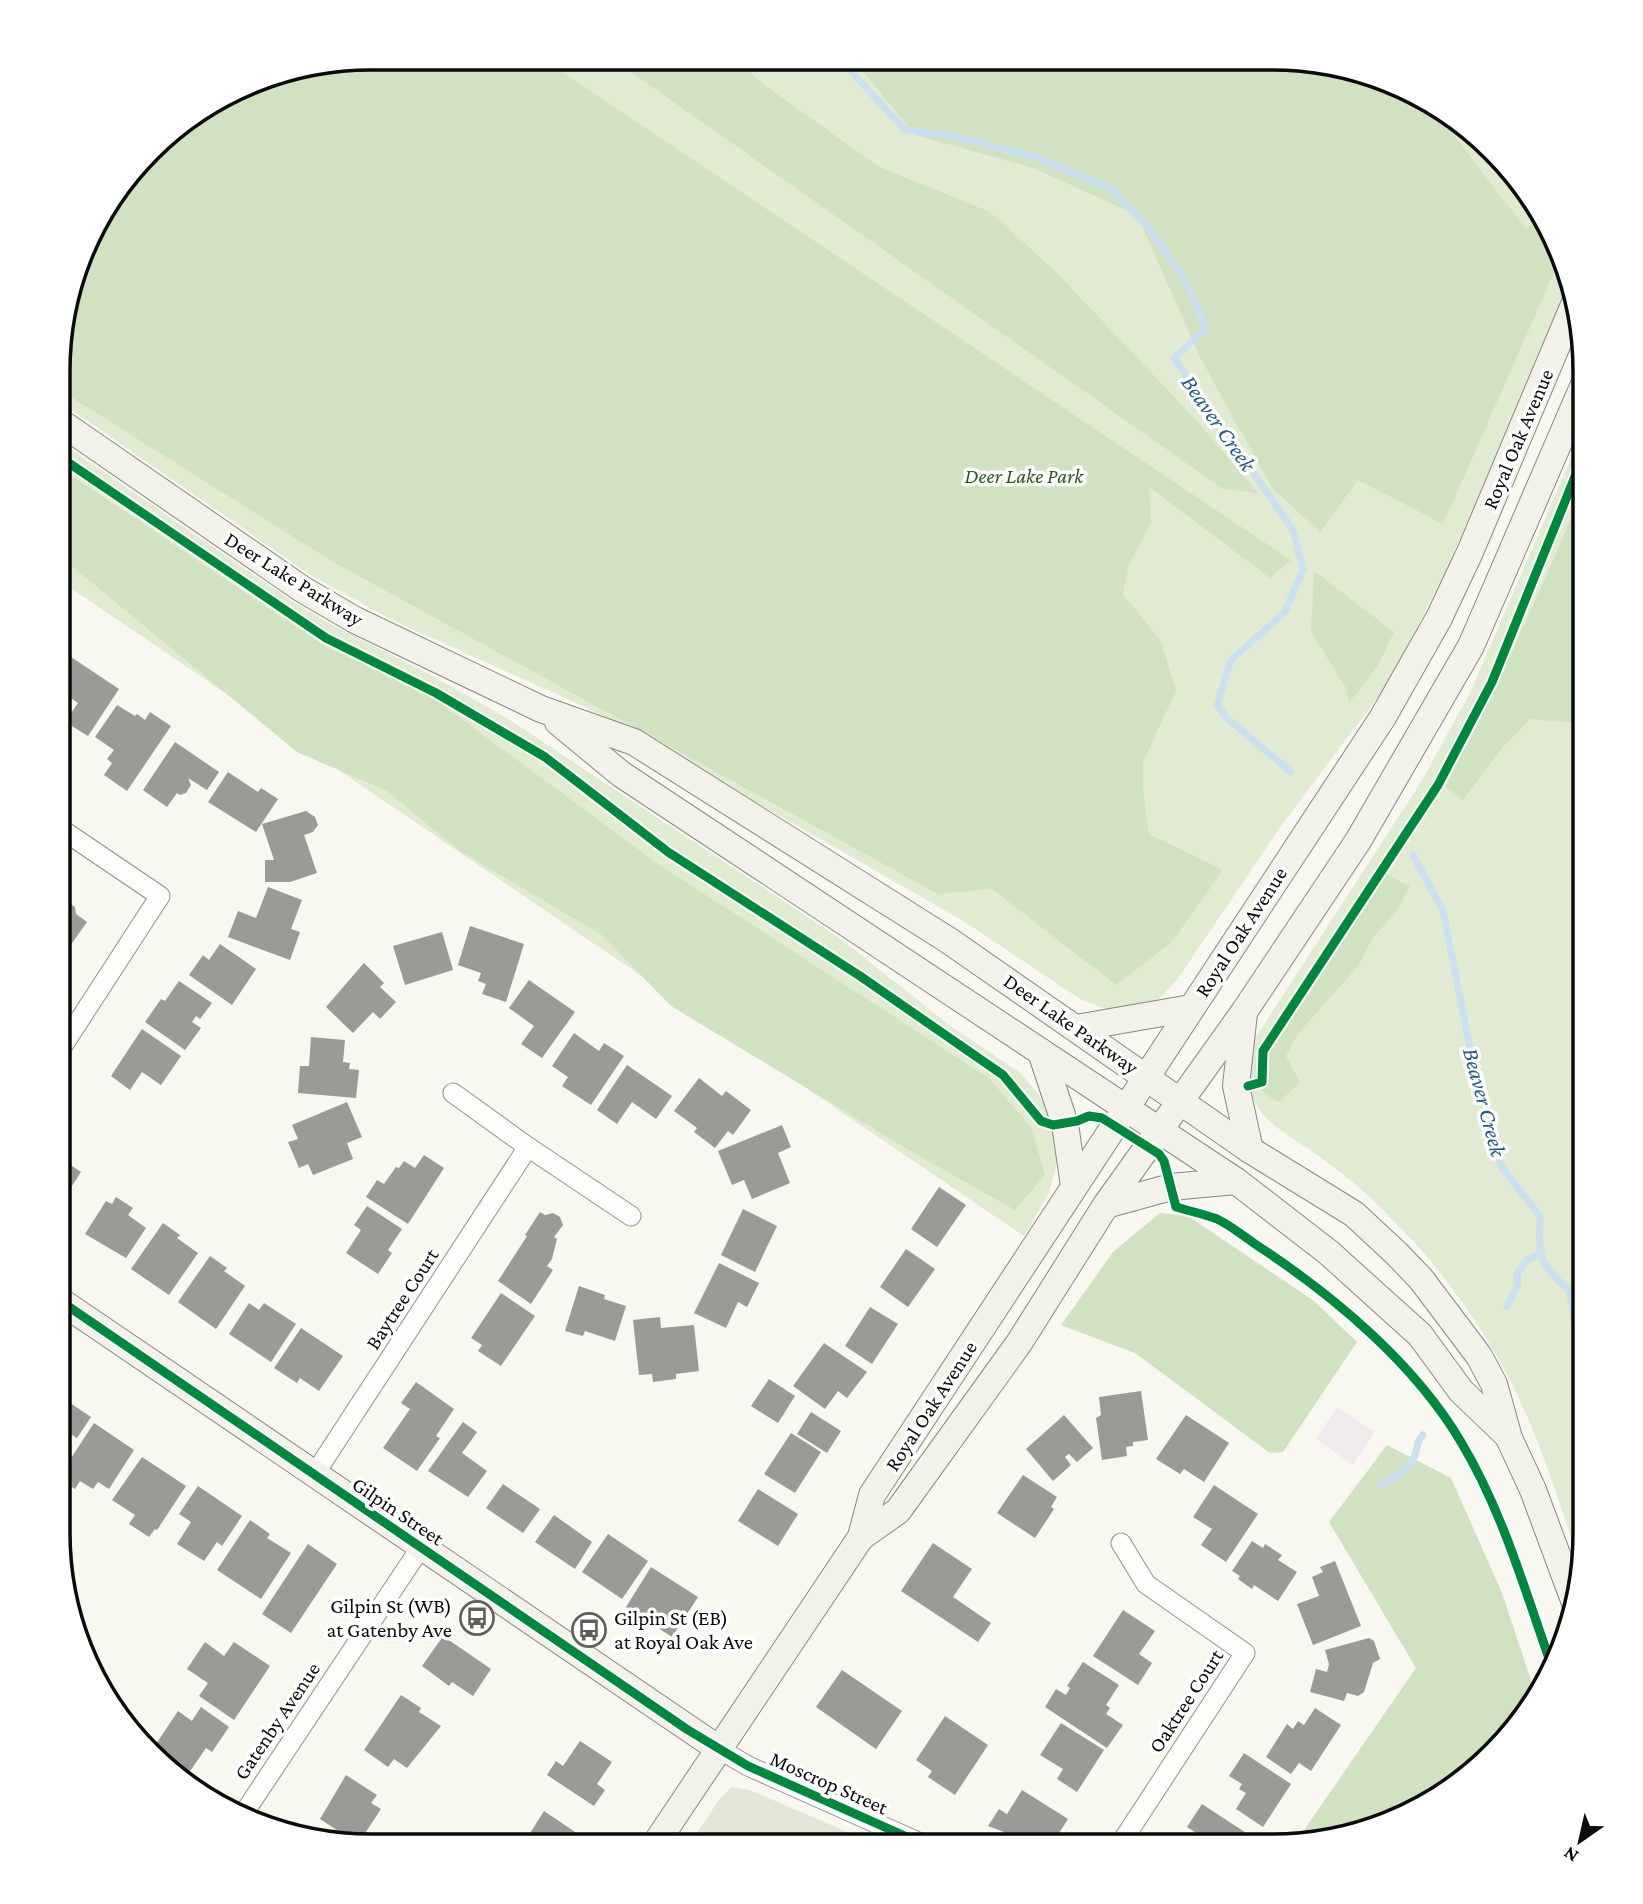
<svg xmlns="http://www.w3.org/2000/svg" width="1643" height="1904" viewBox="0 0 1643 1904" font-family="'Crimson Pro',serif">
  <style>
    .industrial { fill: #efeaec }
    .green { fill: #e0ebd2 }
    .forest { fill: #d1e2c2 }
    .cemetery { fill: #e3e8d6 }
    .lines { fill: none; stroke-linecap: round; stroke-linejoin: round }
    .stream { stroke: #cae0ee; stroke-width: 7 }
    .building { fill: #9b9a96 }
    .street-casing { stroke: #92918e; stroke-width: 21 }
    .secondary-casing { stroke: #888885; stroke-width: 28 }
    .street { stroke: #fefefd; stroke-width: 19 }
    .secondary { stroke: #f3f2e9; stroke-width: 26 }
    .cycleway-casing { stroke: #fff; stroke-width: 13 }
    .cycleway { stroke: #00873e; stroke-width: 9 }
    .labels { text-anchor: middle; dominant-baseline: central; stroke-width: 7; stroke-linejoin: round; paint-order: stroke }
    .street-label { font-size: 21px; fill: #0b0b0b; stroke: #fff }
    .park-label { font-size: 21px; font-style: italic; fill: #2d5925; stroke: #fff }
    .poi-label { font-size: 21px; fill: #0b0b0b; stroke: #fff; text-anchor: end }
    .water-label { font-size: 23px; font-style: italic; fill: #265a8b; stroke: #fff }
    .rim { fill: none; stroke: #0b0b0b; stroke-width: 3.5 }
  </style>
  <rect width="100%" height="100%" fill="#f8f7f0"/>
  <polygon class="industrial" points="1337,1407 1375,1432 1353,1465 1316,1439"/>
  <g class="green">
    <polygon points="371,58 1314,60 1446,110 1543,214 1571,281 1444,575 1387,685 1281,826 1177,980 1157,1001 1109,1010 1080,999 965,922 642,737 583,706 392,620 309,574 63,404 64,310 100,214 165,135 270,74"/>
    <path d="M 1585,426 L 1585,1554 L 1582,1569 C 1564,1517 1548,1464 1526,1414 C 1494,1341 1445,1271 1388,1215 C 1367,1193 1344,1174 1320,1157 C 1285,1131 1245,1118 1250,1068 C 1250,1056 1250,1047 1256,1037 L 1421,782 L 1470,693 Z"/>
    <polygon points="63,444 298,605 332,625 427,673 507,718 842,940 953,1028 1019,1072 1037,1092 1050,1115 1058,1158 1050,1191 1024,1236 62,582"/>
  </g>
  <g class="forest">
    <polygon points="371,58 541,58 1291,560 1270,578 1149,487 1151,523 1129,564 1123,594 1161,641 1176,691 1143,762 1143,790 1149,834 1223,870 1171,943 1116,985 992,889 938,894 328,559 63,392 64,310 100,214 165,135 270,74"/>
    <polygon points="611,58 735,59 763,84 879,167 990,212 1055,271 1197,421 1258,493 1223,489"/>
    <polygon points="853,59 1314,60 1431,105 1526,229 1543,214 1561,257 1443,524 1358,480 1320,532 1272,488 1200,357 1137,215 1033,168 915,135"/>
    <polygon points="63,470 326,647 421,689 658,864 989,1078 1031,1127 1045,1175 1015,1210 914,1153 671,1006 602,935 460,851 387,791 297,752 62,558"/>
    <path d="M 1585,484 L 1585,808 L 1577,723 L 1530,719 L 1502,748 L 1463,800 L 1445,786 C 1497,688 1543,587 1585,484 Z"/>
    <polygon points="1314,571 1394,632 1379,664 1349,703 1346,688 1311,632"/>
    <polygon points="1382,873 1410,886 1396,912 1374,936 1358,966 1297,1035 1286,1056 1300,1082 1278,1103 1253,1084 1258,1047 1295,1002 1333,949 1366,891"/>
    <polygon points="1160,1213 1188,1216 1314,1301 1357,1342 1283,1452 1270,1453 1135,1353 1061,1325 1113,1252"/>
    <polygon points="1387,1445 1451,1478 1502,1593 1537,1698 1533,1707 1429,1804 1293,1846 1416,1668 1329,1522"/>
  </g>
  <polygon class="cemetery" points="732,1787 750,1790 880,1846 688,1846 721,1797"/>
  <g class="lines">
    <g class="stream">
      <polyline points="840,59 905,130 952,136 1035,157 1110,188 1148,227 1187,283 1206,329 1174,358 1293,530 1303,569 1285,612 1231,660 1217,705 1228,719 1291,772"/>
      <path d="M 1413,855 L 1443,911 L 1473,1063 L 1501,1166 L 1540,1216 C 1539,1254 1537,1264 1569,1290 L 1585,1375"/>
      <polyline points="1507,1307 1518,1284 1517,1274 1527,1260 1539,1254"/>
      <path d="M 1381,1485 C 1393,1477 1409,1470 1415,1455 C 1418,1447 1416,1442 1423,1435"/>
    </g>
  </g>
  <g class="building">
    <polygon points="71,657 119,689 88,736 65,722 78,703 62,692 62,670"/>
    <polygon points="117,705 135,716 137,714 145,720 150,712 171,726 127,791 104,775 112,763 107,759 114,750 95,737"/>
    <polygon points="175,742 219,772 207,790 188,778 191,785 186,793 180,795 177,793 167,807 143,790"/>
    <polygon points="228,772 258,792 261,788 278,799 256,832 208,802"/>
    <polygon points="306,811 315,817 318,825 313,832 304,835 317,873 290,882 265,882 265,860 274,860 262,824"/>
    <polygon points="268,887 302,900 291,929 300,932 290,960 228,937 238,911 256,918"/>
    <polygon points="61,891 69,897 66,901 75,907 76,914 87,922 70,946 61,939"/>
    <polygon points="470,926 524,944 506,1002 482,994 486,984 478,981 481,973 458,965"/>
    <polygon points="442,932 453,970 405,985 393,946"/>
    <polygon points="220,944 256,969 232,1005 189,975 203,955 209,960"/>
    <polygon points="364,963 384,983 380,987 396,1002 380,1019 373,1012 353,1033 326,1007"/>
    <polygon points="529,980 575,1012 542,1058 521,1044 534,1026 509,1008"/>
    <polygon points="179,981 212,1003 200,1019 196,1016 192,1022 201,1028 185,1050 145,1022 161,999 165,1001"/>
    <polygon points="142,1029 181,1056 161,1085 142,1072 130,1090 111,1076"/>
    <polygon points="574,1033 599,1051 604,1043 624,1056 591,1105 562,1086 568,1077 552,1066"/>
    <polygon points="311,1037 345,1040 343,1062 350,1063 349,1069 359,1070 356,1098 298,1093 300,1066 309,1066"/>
    <polygon points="627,1065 672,1096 656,1119 632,1102 617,1124 597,1110"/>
    <polygon points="699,1078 722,1096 726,1091 751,1110 733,1135 728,1131 715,1148 694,1132 697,1128 674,1111"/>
    <polygon points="347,1102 362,1137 347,1143 353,1159 313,1175 308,1164 299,1168 288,1142 298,1139 292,1125"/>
    <polygon points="782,1125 791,1147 778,1153 790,1183 752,1199 744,1180 732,1185 718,1151"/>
    <polygon points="424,1155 444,1168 408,1224 366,1197 377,1180 384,1184 396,1167 399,1168 404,1161 415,1168"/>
    <polygon points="60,1158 81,1172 59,1206"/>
    <polygon points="939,1187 966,1205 937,1247 911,1229"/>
    <polygon points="116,1197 133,1208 128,1215 146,1228 126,1258 85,1234 106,1201 112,1204"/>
    <polygon points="367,1206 402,1229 388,1250 392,1253 378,1274 346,1253 361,1230 354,1225"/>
    <polygon points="743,1209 777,1226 755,1272 721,1255"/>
    <polygon points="540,1212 545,1215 553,1213 560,1217 563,1225 554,1237 557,1239 552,1259 547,1266 553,1270 531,1304 498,1281 527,1236 525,1235"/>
    <polygon points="163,1223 180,1235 177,1238 198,1253 169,1295 131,1269"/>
    <polygon points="906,1249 935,1269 908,1307 880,1287"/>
    <polygon points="210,1256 227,1268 224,1271 245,1286 216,1329 178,1302"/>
    <polygon points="719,1263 759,1283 747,1307 738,1302 726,1328 694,1313"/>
    <polygon points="579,1286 605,1295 604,1299 626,1306 615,1341 585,1331 583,1336 565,1331"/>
    <polygon points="501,1293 535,1316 501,1366 478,1351 482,1345 471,1338"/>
    <polygon points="249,1303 259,1310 264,1303 296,1324 271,1362 229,1334"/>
    <polygon points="870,1307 898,1324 872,1364 845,1346"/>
    <polygon points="660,1317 661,1328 694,1325 699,1371 676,1374 676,1379 653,1382 652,1374 639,1375 633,1320"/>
    <polygon points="301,1328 343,1356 319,1391 300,1378 297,1383 274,1368"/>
    <polygon points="824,1343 867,1372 847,1398 838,1391 825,1409 793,1386"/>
    <polygon points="769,1379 795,1396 778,1423 751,1406"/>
    <polygon points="416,1382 454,1409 436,1436 440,1438 417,1471 383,1448 410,1409 401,1403"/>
    <polygon points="1141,1391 1148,1440 1133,1442 1133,1446 1126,1447 1127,1456 1102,1460 1096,1418 1101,1415 1099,1397"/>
    <polygon points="58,1395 91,1417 77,1438 67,1432 58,1446"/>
    <polygon points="811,1412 841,1431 827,1453 797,1434"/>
    <polygon points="1064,1415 1093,1448 1077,1462 1069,1454 1065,1457 1071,1465 1053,1481 1026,1449"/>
    <polygon points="1186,1415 1229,1443 1204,1482 1184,1469 1180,1474 1156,1459"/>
    <polygon points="463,1422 477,1432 462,1453 487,1471 468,1497 428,1471"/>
    <polygon points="94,1423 134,1450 109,1489 98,1482 93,1489 80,1481 75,1489 58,1478"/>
    <polygon points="791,1433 821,1452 795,1493 764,1474"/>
    <polygon points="142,1457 186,1486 157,1530 155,1529 149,1537 129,1524 135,1515 112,1500"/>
    <polygon points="1023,1475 1057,1497 1051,1507 1054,1509 1035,1538 997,1513"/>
    <polygon points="503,1484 540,1509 523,1533 486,1508"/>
    <polygon points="1214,1485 1258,1514 1226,1562 1201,1545 1212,1529 1193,1517"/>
    <polygon points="198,1486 242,1516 222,1546 217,1542 204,1561 177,1544 191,1522 179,1514"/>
    <polygon points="758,1489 798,1514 778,1546 738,1521"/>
    <polygon points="554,1515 592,1542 575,1569 535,1542"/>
    <polygon points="250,1520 270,1534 267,1538 291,1553 261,1599 217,1570"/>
    <polygon points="608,1534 648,1561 622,1599 582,1572"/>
    <polygon points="1252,1541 1263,1548 1265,1544 1282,1555 1278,1560 1297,1572 1278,1601 1254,1585 1252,1589 1238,1579 1240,1576 1232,1571"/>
    <polygon points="933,1543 972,1569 953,1597 991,1623 978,1642 901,1591"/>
    <polygon points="308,1544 337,1564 291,1633 262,1614"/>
    <polygon points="1335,1561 1361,1626 1313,1645 1297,1604 1319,1596 1312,1577 1323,1572 1320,1567"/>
    <polygon points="651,1567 698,1597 672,1637 626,1607"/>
    <polygon points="1123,1610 1155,1631 1139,1654 1152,1663 1138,1685 1093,1656"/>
    <polygon points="443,1636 491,1669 473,1696 452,1682 449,1686 422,1666"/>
    <polygon points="1369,1638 1374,1641 1380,1659 1373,1663 1364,1692 1358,1696 1347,1693 1344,1701 1310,1692 1316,1669 1327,1672 1329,1664 1325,1650"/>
    <polygon points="205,1642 224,1656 234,1642 270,1666 234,1720 199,1696 208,1683 187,1669"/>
    <polygon points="1083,1662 1119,1685 1106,1705 1110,1708 1106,1714 1123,1725 1107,1748 1045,1707 1056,1689 1066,1695 1070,1688 1067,1686"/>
    <polygon points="842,1670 902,1711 876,1749 816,1707"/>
    <polygon points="401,1695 421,1708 419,1712 441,1726 407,1768 394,1759 388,1767 364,1750"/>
    <polygon points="201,1707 229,1727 212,1752 206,1748 184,1780 154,1747 178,1711 192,1721"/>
    <polygon points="1315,1708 1341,1725 1311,1771 1299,1763 1291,1774 1266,1757 1287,1724 1293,1729 1298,1721 1304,1725"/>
    <polygon points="945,1716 988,1745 955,1795 928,1777 932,1771 916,1760"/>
    <polygon points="1061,1723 1104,1750 1077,1792 1057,1779 1063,1769 1040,1755"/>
    <polygon points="580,1741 612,1762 597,1784 605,1790 594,1806 547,1775 556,1761 563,1766"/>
    <polygon points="1244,1753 1291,1784 1263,1827 1236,1809 1246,1793 1239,1789 1242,1784 1229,1776"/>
    <polygon points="346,1775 377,1795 371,1803 381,1809 358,1844 320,1819"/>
    <polygon points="1022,1790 1068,1819 1051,1846 1039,1846 1024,1836 1023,1839 988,1826 999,1809 1007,1814"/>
    <polygon points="1202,1804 1266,1846 1206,1846 1209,1841 1187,1827"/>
    <polygon points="544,1811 575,1832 566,1846 522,1846"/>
  </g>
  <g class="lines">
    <g class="street-casing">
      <g id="street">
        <polyline points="60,1050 160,896 61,829"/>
        <polyline points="453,1093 528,1147"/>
        <polyline points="314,1475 528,1147 631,1216"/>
        <polyline points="719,1749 748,1766 927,1846"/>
        <polyline points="242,1816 421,1547"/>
        <polyline points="1119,1846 1245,1653 1146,1584 1121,1543"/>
      </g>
    </g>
    <g class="secondary-casing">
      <g id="secondary">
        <polyline points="63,424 302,589 355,620 541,709 634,742 948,940 1250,1150 1354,1214 1396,1253 1421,1279 1479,1356 1494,1384 1509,1438 1533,1490 1575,1603"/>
        <polyline points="558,722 621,774 1236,1181 1328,1252 1420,1335 1461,1391 1508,1436"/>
        <polyline points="1244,1013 1236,1086 1250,1150"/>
        <polyline points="1076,1028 1191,1008"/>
        <polyline points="1041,1052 1065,1124 1074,1186"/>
        <polyline points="1106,1205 1171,1187 1236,1181"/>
        <polyline points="59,1300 719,1749"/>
        <polyline points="861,1537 898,1511 1019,1343 1106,1205 1244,1012 1358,841 1471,646 1585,382"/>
        <polyline points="654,1846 861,1537 872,1495 1383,717 1439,618 1470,552 1576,300"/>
      </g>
    </g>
    <use href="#street" class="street"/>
    <use href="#secondary" class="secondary"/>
    <g class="cycleway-casing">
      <g id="cycleway">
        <path d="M 63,459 L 326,638 L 436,693 L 545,757 L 668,852 L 860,976 L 1003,1075 L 1041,1121 L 1053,1125 L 1077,1121 L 1089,1116 L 1102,1118 L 1159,1154 L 1164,1161 L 1176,1207 C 1189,1211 1204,1214 1217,1219 C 1232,1226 1247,1239 1261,1248 C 1335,1297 1415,1364 1461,1442 C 1503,1512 1525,1591 1552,1667"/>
        <polyline points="1248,1086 1262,1082 1263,1051 1438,785 1492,682 1585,452"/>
        <polyline points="59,1300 688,1730 748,1766 927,1846"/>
      </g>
    </g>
    <use href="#cycleway" class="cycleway"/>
  </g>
  <defs>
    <g id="bus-ring" transform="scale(1.75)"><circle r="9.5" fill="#fff" stroke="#5e5e5b" stroke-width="1.5"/><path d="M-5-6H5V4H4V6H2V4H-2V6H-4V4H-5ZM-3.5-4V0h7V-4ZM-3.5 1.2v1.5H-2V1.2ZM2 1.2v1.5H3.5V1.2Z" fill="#5e5e5b"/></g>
  </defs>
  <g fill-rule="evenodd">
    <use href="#bus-ring" x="477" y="1618"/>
    <use href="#bus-ring" x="589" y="1630"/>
  </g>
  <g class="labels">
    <g class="street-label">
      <text transform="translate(1518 439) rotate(-67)">Royal Oak Avenue</text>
      <text transform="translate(294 579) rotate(32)">Deer Lake Parkway</text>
      <text transform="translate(1241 932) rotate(-57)">Royal Oak Avenue</text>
      <text transform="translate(1071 1024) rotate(35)">Deer Lake Parkway</text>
      <text transform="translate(402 1299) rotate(-57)">Baytree Court</text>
      <text transform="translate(931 1406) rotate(-57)">Royal Oak Avenue</text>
      <text transform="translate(398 1511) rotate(34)">Gilpin Street</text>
      <text transform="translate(1186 1701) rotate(-57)">Oaktree Court</text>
      <text transform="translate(277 1721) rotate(-56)">Gatenby Avenue</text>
      <text transform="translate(829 1783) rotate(24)">Moscrop Street</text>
    </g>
    <g class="park-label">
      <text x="1024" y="476">Deer Lake Park</text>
    </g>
    <g class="poi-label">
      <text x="452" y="1606">Gilpin St (WB)<tspan x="452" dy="24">at Gatenby Ave</tspan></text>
      <text x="614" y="1618" text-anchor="start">Gilpin St (EB)<tspan x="614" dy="24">at Royal Oak Ave</tspan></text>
    </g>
    <g class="water-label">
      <text transform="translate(1219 423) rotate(55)">Beaver Creek</text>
      <text transform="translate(1485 1102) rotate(75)">Beaver Creek</text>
    </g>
  </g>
  <path d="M0 0H1643V1904H0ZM371 70H1272A301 301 0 0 1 1573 371V1533A301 301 0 0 1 1272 1834H371A301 301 0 0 1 70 1533V371A301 301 0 0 1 371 70Z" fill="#fff" fill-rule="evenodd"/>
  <path class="rim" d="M371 70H1272A301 301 0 0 1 1573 371V1533A301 301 0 0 1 1272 1834H371A301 301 0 0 1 70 1533V371A301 301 0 0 1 371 70Z"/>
  <g transform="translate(1580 1841) rotate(214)" stroke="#ffffff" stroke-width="5" paint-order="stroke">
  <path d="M0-5L12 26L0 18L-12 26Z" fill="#0b0b0b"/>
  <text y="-10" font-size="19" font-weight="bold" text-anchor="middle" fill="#0b0b0b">N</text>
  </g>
</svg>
